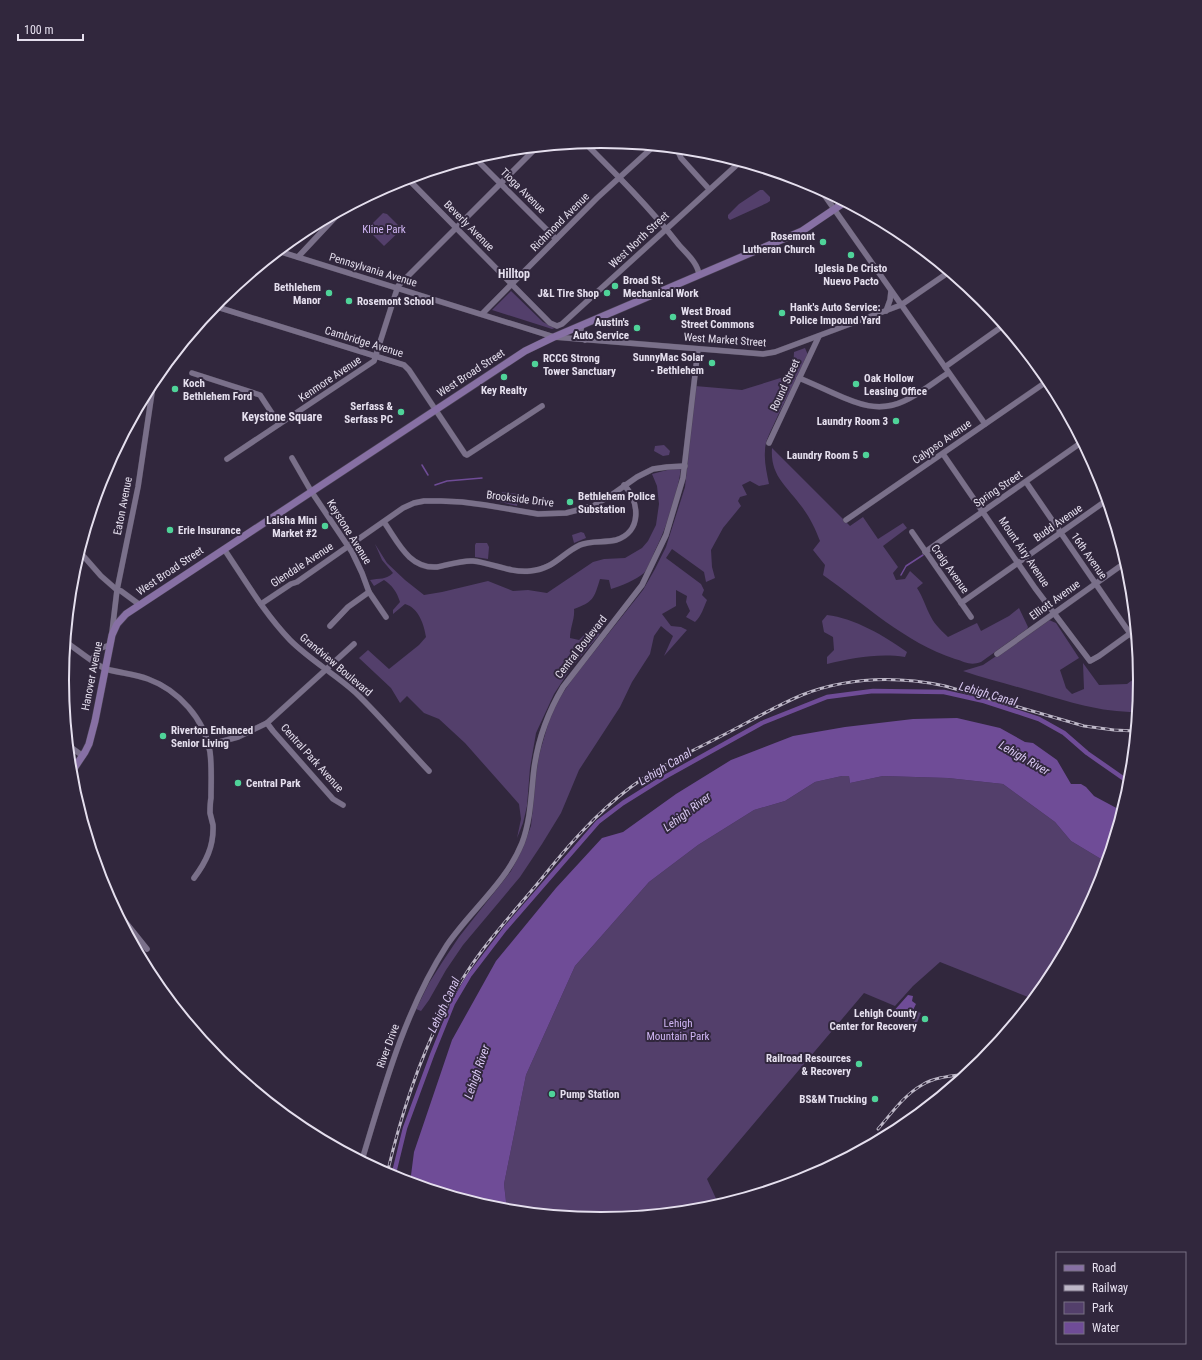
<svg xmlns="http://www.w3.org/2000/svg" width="1202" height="1360" viewBox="0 0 1202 1360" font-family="'Roboto Condensed',sans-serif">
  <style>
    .green { fill: #533f6b }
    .water { fill: #6f4c97 }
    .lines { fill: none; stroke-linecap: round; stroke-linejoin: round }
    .stream { stroke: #6f4c97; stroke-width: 1.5 }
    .canal { stroke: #6f4c97; stroke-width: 4.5 }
    .minor-casing { stroke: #4a4254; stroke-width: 6 }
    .major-casing { stroke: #4a4254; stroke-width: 8 }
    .minor { stroke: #7a708a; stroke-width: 5.5 }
    .major { stroke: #8770a4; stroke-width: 7 }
    .rail-casing { stroke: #bdb7c7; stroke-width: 3 }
    .rail { stroke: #31273d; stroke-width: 1.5; stroke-dasharray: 4.5; stroke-linecap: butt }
    .poi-dot { fill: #4fd399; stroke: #31273d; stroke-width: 1.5 }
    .labels { text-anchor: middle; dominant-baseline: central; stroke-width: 4; stroke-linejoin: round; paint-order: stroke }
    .street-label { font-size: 11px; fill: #e5dfee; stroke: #31273d }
    .park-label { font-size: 11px; fill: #cfb5f3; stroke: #31273d }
    .poi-label { font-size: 11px; font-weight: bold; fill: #e5dfee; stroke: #31273d; text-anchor: end }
    .neighbourhood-label { font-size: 12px; font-weight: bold; fill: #e5dfee; stroke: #31273d }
    .water-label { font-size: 12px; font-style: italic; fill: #d8c7f1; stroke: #31273d }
    .rim { fill: none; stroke: #e5dfee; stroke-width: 2 }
  </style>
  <rect width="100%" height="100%" fill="#31273d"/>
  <g class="green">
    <polygon points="760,190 763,190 770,197 770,201 767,203 730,220 728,218 728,215 739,204"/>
    <polygon points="383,213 387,214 402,229 384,246 367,229"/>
    <polygon points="511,291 543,322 555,328 552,329 492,310"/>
    <path d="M 805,348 L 808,355 C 798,379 784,401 774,424 C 770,433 765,441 765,451 C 764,462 767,474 769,484 L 759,486 L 750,481 L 742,485 L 747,495 L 740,497 L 738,501 L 741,506 L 723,528 L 711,550 L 712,567 L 715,578 L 706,582 L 704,572 L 672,549 L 666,558 L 701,584 L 704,590 L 702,595 L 707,600 C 703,609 702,615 695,622 L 686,617 L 690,611 L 686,602 L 687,596 L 676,590 L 676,606 L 662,614 L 671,626 L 681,627 L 687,630 L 664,656 L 673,636 L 661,626 L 654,636 L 650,654 L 632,682 L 620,707 L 579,770 L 561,813 L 542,844 L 520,877 L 463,945 L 446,970 L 429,1000 L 421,1011 L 416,1009 L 429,983 L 443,961 L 459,937 L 511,871 L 521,851 L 531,826 L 536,774 L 539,755 L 550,717 L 558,700 L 573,678 L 643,590 L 655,569 L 666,547 L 685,487 L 695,386 L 742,390 L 790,375 L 793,370 L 794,352 Z"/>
    <polygon points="664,445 670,451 669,455 663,456 654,451 655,446"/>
    <path d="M 772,448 L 850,526 L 863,517 L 878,539 L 903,523 L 907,528 L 883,546 L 898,567 L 893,573 L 896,580 L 905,579 L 910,571 L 923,583 L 917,588 C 923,597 926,608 931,617 C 935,625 942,631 948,637 L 977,623 L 981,631 L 1009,616 L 1019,608 L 1028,627 L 1027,629 L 981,662 C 970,666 966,662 955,659 C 904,642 866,605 823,575 L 825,565 L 813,550 L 820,541 C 815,528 810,518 802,507 C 787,486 770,476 772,448 Z"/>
    <path d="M 681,468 C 677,498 667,526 654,553 C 652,559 649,568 644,573 C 636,580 621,586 611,589 L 609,580 L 600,579 C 594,599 593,602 574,609 C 575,619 570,627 570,638 L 579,640 L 592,627 L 600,634 L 571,668 L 554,694 L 536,733 L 530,768 L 527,806 L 523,823 L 517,838 L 521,819 L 519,804 L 465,743 L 439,719 L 424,713 L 407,696 L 400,703 L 391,688 L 359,658 L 368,650 L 389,669 L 419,645 L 426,637 C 424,625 419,608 405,604 L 393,614 L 393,610 L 400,602 C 397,592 392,585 384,580 L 374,586 L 370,580 C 379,578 386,580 393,573 L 382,560 L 375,544 L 387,563 L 405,580 L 424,595 L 442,592 L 488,581 L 513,591 L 528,590 L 547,593 L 593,562 L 604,559 L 625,558 L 642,548 L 648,541 L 656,525 L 659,504 L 657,486 L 652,474 L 667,470 Z"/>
    <polygon points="502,492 519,494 517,506 500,502"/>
    <polygon points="581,532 584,533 586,538 574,543 572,535"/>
    <polygon points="476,543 487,543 489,547 488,559 475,557 475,545"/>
    <path d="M 827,615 C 854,618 885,636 907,652 L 905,657 C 878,653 853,658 827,664 L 827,657 L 834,650 L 833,637 L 824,632 L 822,621 Z"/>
    <path d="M 1049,620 L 1056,623 L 1079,658 L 1060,670 L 1066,688 L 1072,694 L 1084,689 L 1083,663 L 1099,685 L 1127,684 L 1139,675 L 1137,712 C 1099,712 1070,702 1035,692 C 1011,685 987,679 963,671 L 983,665 Z"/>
    <polygon points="842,776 849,776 850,783 883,776 948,778 1003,784 1055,822 1071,841 1106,862 1099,886 1049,980 1033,999 940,962 913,986 895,1006 864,993 707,1179 719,1205 706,1209 601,1219 507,1210 504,1184 526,1075 575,966 649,882 698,845 754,810 785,801 815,782"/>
    <polygon points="120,919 146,949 139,954"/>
    <polygon points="915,1011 921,1013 917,1023 911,1020"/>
  </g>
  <g class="water">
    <polygon points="957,718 1000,728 1025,742 1033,743 1057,760 1071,784 1081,784 1086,787 1094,796 1122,811 1106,862 1071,841 1055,822 1003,784 948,778 883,776 850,783 849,776 842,776 815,782 785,801 754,810 698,845 649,882 575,966 526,1075 504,1184 507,1210 496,1209 410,1183 414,1152 452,1040 496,961 556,888 602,838 623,832 676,794 731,760 793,736 845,727 913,719"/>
    <polygon points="908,995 913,996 912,1001 916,1004 910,1016 898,1018 892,1013"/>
  </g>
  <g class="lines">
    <g class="stream">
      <polyline points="422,465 428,475"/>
      <polyline points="435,485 447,481 482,478"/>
      <polyline points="901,575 906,566 923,555"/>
    </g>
    <polyline class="canal" points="393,1177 405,1128 432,1055 453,1003 469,976 505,929 598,822 623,803 663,778 762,723 827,697 873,691 944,692 984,701 1039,719 1064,733 1087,753 1130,783"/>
    <g class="minor-casing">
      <g id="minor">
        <path d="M 585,143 C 618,176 650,208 679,245 C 686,253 698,263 699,275"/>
        <polyline points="677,149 681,158 709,189"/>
        <polyline points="475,158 556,239"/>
        <polyline points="407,178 550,323 557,326 562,324 740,162"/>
        <polyline points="820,189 985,424"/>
        <polyline points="278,251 554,337 763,354 775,352 901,305 949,272"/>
        <polyline points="298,257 342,210"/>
        <polyline points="214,306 404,365 409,370 465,454 467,455 542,406"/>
        <polyline points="886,311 890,300 891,291"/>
        <polyline points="482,314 597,198 654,146"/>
        <polyline points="582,325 580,333 585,340"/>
        <polyline points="1008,330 1069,418"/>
        <polyline points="945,367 1004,325"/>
        <polyline points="192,373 260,395 279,424"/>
        <path d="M 799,378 C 811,383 822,388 833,393 C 857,404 879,413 904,401 C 920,394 934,382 948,373"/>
        <polyline points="769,443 819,336"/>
        <polyline points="943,454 1035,588 1090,661 1099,656 1135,630"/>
        <polyline points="292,458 311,491 352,552 362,573 369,592 386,617"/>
        <polyline points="227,459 374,361 398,286 537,147"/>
        <polyline points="1026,482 1113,609 1136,642"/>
        <polyline points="846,520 1049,380"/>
        <path d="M 384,522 C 398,542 409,569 437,567 C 448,565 462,560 473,561 C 492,563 510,573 530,571 C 554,569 561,554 580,545 C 591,540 605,543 616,540 C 642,532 640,502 624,485"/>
        <polyline points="912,532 971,617"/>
        <path d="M 224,549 C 245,580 264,613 290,640 C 310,660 335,674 356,693 C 382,718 405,746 429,771"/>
        <polyline points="79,551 101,576 117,590 121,591 140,605"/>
        <polyline points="925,552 1082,442"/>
        <polyline points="961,603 1107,500"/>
        <polyline points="261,604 291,584 297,582 403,508 414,503 424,501 441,501 462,502 485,505 538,514 566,513 593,506 610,496 637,477 653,469 667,467 685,466"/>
        <polyline points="330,626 348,607 369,592"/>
        <polyline points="112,632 117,590 138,487 154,379"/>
        <path d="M 66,642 C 75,648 97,666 106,669 C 120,673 134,674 148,679 C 178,690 205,719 210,752 C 212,767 211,782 211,798 C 210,803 210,808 210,813 C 211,817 212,821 213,825 C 214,846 206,862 194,878"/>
        <polyline points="997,654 1126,562"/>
        <polyline points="92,659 101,648 110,645"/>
        <polyline points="267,723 273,731 333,799 343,805"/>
        <polyline points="208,745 238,737 267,723 354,644"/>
        <polyline points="69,746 83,756"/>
        <polyline points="115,909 147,949"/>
        <path d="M 362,1160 C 384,1087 405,1010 447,945 C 471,910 506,883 522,843 C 531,819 531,794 534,769 C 538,739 548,712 563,687 L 642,585 L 666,535 L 683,478 L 698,349"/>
      </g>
    </g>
    <g class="major-casing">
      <polyline id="major" points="71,773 85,752 89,744 95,721 112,635 117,624 126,614 525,351 554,337 802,231 845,202"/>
    </g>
    <use href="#minor" class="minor"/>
    <use href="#major" class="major"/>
    <g class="rail-casing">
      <g id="rail">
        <path d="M 878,1129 C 891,1114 904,1095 922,1085 C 935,1077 951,1076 967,1074"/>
        <path d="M 387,1174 C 403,1106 427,1033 465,975 C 486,942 513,913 538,883 C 566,848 595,814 631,787 C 662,764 699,748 733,730 C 756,718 778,705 802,695 C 848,677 897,676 945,686 L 1084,726 L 1114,730 L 1135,731"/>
      </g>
    </g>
    <use href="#rail" class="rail"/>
  </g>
  <g class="poi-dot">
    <circle cx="823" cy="242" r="4"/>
    <circle cx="851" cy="255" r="4"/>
    <circle cx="615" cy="286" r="4"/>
    <circle cx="329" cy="293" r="4"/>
    <circle cx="607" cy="293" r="4"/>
    <circle cx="349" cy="301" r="4"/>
    <circle cx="782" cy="313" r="4"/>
    <circle cx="673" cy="317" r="4"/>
    <circle cx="637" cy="328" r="4"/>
    <circle cx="712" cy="363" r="4"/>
    <circle cx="535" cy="364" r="4"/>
    <circle cx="504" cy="377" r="4"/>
    <circle cx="856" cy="384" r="4"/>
    <circle cx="175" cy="389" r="4"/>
    <circle cx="401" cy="412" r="4"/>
    <circle cx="896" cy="421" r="4"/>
    <circle cx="866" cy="455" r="4"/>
    <circle cx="570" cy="502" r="4"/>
    <circle cx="325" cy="526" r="4"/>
    <circle cx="170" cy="530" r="4"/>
    <circle cx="163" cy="736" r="4"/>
    <circle cx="238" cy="783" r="4"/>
    <circle cx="925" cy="1019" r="4"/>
    <circle cx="859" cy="1064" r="4"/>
    <circle cx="552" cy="1094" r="4"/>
    <circle cx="875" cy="1099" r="4"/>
  </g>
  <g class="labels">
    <g class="street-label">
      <text transform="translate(523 191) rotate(45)">Tioga Avenue</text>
      <text transform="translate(560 222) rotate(-45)">Richmond Avenue</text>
      <text transform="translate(469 226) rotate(45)">Beverly Avenue</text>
      <text transform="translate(639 240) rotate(-43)">West North Street</text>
      <text transform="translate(373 270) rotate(17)">Pennsylvania Avenue</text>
      <text transform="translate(725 340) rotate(4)">West Market Street</text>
      <text transform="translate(364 342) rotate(17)">Cambridge Avenue</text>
      <text transform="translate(471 373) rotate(-33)">West Broad Street</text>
      <text transform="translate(330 379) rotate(-34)">Kenmore Avenue</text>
      <text transform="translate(785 385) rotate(-65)">Round Street</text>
      <text transform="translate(942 442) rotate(-35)">Calypso Avenue</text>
      <text transform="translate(998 489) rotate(-34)">Spring Street</text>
      <text transform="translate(520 499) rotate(7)">Brookside Drive</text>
      <text transform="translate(123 506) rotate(-79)">Eaton Avenue</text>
      <text transform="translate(1058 523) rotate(-35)">Budd Avenue</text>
      <text transform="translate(349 532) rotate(58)">Keystone Avenue</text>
      <text transform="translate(1024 552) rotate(56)">Mount Airy Avenue</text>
      <text transform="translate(1089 556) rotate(55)">16th Avenue</text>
      <text transform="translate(302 565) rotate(-33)">Glendale Avenue</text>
      <text transform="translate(950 569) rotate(55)">Craig Avenue</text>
      <text transform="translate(170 571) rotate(-34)">West Broad Street</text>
      <text transform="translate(1055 600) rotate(-36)">Elliott Avenue</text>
      <text transform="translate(581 647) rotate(-52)">Central Boulevard</text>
      <text transform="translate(336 665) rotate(40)">Grandview Boulevard</text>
      <text transform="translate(92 676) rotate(-79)">Hanover Avenue</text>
      <text transform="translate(312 758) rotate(48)">Central Park Avenue</text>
      <text transform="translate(388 1046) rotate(-70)">River Drive</text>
    </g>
    <g class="park-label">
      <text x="384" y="229">Kline Park</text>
      <text x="678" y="1023">Lehigh<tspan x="678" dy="13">Mountain Park</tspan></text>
    </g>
    <g class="poi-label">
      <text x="815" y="236">Rosemont<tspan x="815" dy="13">Lutheran Church</tspan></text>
      <text x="851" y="268" text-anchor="middle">Iglesia De Cristo<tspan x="851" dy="13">Nuevo Pacto</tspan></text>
      <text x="623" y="280" text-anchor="start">Broad St.<tspan x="623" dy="13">Mechanical Work</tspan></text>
      <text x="321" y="287">Bethlehem<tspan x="321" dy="13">Manor</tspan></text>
      <text x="599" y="293">J&amp;L Tire Shop</text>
      <text x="357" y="301" text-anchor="start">Rosemont School</text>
      <text x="790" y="307" text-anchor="start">Hank's Auto Service:<tspan x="790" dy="13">Police Impound Yard</tspan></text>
      <text x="681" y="311" text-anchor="start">West Broad<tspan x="681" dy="13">Street Commons</tspan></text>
      <text x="629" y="322">Austin's<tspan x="629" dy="13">Auto Service</tspan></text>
      <text x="704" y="357">SunnyMac Solar<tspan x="704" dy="13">- Bethlehem</tspan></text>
      <text x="543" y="358" text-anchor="start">RCCG Strong<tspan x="543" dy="13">Tower Sanctuary</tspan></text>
      <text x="864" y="378" text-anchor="start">Oak Hollow<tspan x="864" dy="13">Leasing Office</tspan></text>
      <text x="183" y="383" text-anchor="start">Koch<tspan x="183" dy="13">Bethlehem Ford</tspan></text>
      <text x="504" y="390" text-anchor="middle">Key Realty</text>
      <text x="393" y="406">Serfass &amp;<tspan x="393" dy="13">Serfass PC</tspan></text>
      <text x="888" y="421">Laundry Room 3</text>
      <text x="858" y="455">Laundry Room 5</text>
      <text x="578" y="496" text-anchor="start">Bethlehem Police<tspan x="578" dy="13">Substation</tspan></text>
      <text x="317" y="520">Laisha Mini<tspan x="317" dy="13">Market #2</tspan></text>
      <text x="178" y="530" text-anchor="start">Erie Insurance</text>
      <text x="171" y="730" text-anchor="start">Riverton Enhanced<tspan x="171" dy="13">Senior Living</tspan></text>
      <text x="246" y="783" text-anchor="start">Central Park</text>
      <text x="917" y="1013">Lehigh County<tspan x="917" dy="13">Center for Recovery</tspan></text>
      <text x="851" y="1058">Railroad Resources<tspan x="851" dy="13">&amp; Recovery</tspan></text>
      <text x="560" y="1094" text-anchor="start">Pump Station</text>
      <text x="867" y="1099">BS&amp;M Trucking</text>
    </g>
    <g class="neighbourhood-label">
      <text x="514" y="274">Hilltop</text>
      <text x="282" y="417">Keystone Square</text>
    </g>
    <g class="water-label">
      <text transform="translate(988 694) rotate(16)">Lehigh Canal</text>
      <text transform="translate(1024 758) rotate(30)">Lehigh River</text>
      <text transform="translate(665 767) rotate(-31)">Lehigh Canal</text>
      <text transform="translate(687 812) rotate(-37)">Lehigh River</text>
      <text transform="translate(444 1005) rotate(-65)">Lehigh Canal</text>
      <text transform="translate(477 1072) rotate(-71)">Lehigh River</text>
    </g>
  </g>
  <path d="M0 0H1202V1360H0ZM69 680a532 532 0 1 1 1064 0a532 532 0 1 1-1064 0Z" fill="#31273d" fill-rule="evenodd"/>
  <path class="rim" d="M69 680a532 532 0 1 1 1064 0a532 532 0 1 1-1064 0Z"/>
  <rect x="1056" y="1252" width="130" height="92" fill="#31273d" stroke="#797184"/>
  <rect x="1064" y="1265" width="20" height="6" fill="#8770a4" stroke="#797184"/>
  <text x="1092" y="1272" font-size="12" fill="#e5dfee">Road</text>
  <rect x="1064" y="1285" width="20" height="6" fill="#bdb7c7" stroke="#797184"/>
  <text x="1092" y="1292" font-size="12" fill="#e5dfee">Railway</text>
  <rect x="1064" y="1302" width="20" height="12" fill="#533f6b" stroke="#797184"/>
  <text x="1092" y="1312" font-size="12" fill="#e5dfee">Park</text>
  <rect x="1064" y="1322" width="20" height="12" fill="#6f4c97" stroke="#797184"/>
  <text x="1092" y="1332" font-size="12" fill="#e5dfee">Water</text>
  <path d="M18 34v6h65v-6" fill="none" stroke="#e5dfee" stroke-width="2"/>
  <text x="24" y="34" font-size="12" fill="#e5dfee" stroke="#31273d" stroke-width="3" paint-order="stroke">100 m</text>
</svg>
